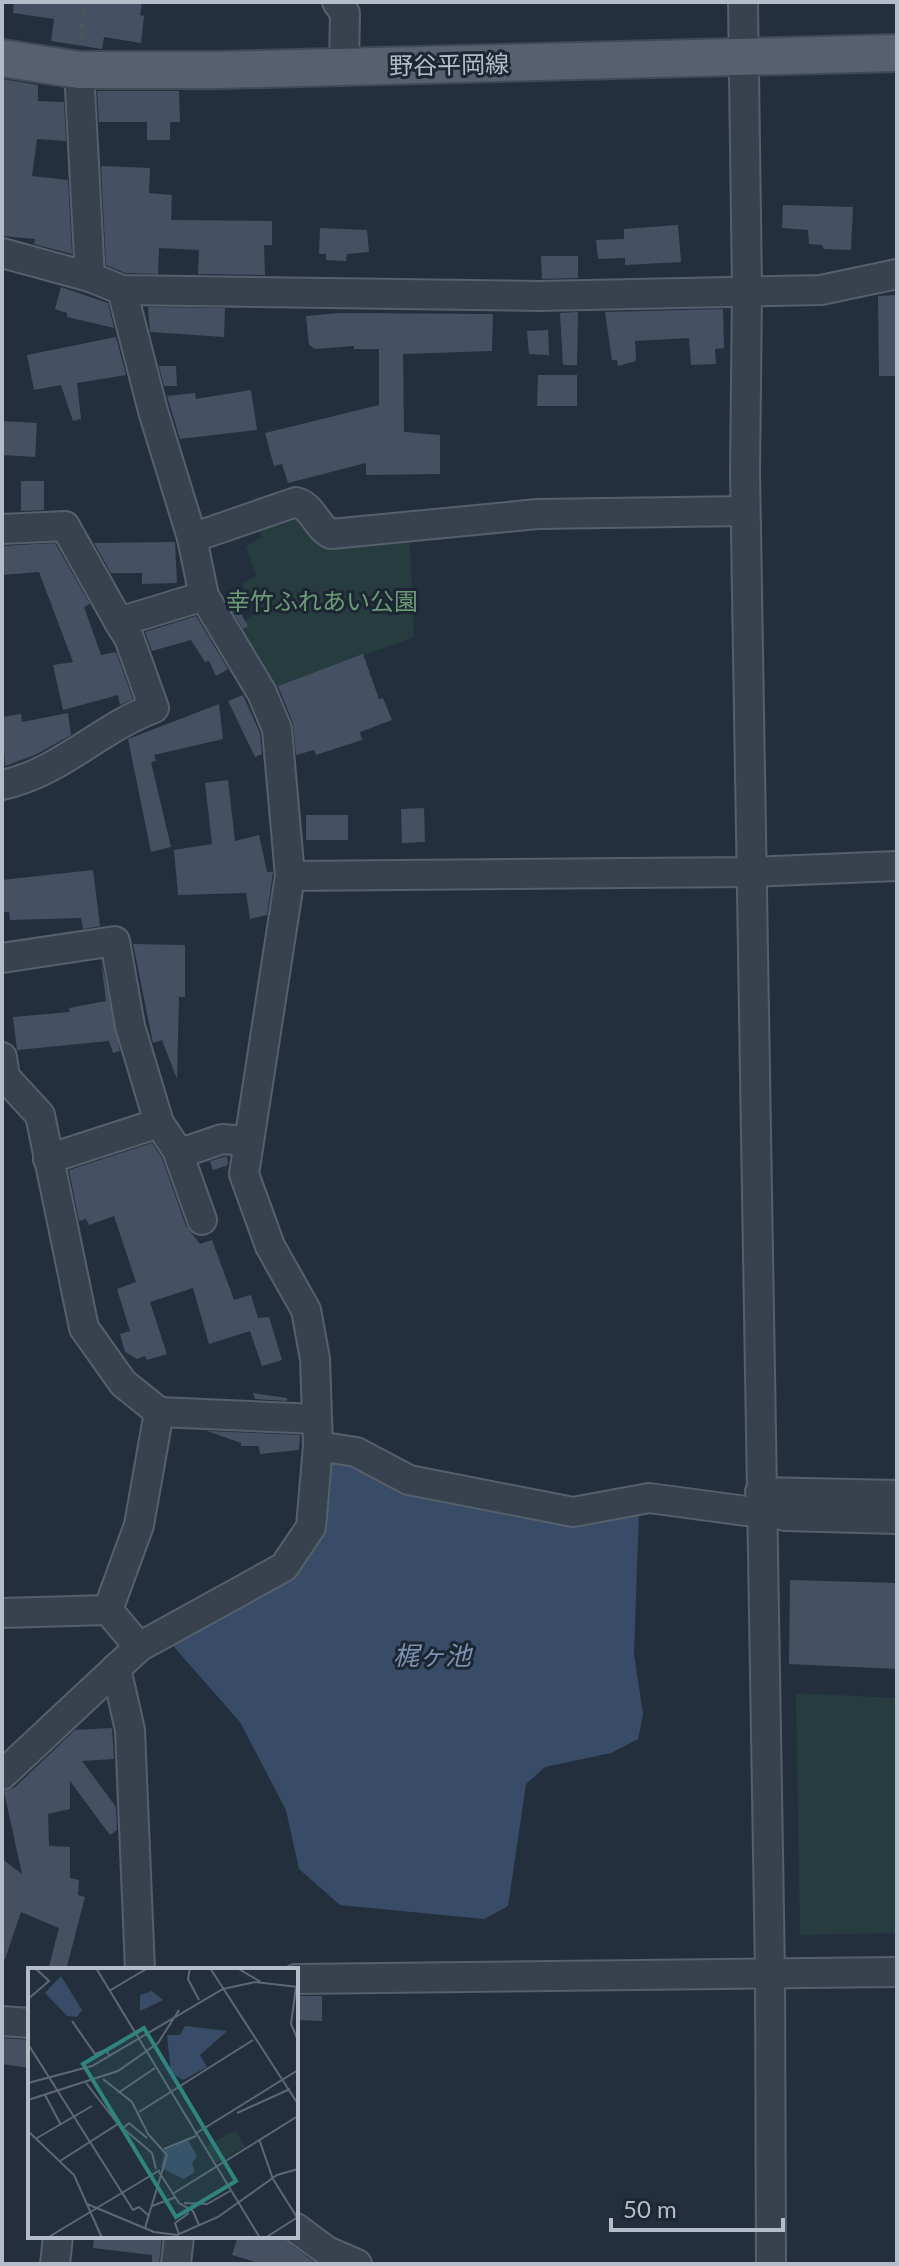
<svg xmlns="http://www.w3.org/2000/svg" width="899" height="2266" viewBox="0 0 899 2266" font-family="Lato,'Noto Sans JP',sans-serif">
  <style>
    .green { fill: #263c3f }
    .water { fill: #394c67 }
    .building { fill: #455162 }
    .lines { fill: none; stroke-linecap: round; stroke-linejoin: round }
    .minor-casing { stroke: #565f6c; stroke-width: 32 }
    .major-casing { stroke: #414a57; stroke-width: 40 }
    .path { stroke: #44595c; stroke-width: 4; stroke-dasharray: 6 6; stroke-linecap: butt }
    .minor { stroke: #38414e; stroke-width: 28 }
    .major { stroke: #56606e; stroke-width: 36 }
    .labels { text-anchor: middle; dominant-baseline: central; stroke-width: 6; stroke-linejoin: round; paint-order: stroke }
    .street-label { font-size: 24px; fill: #b4bcc9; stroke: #1d2633 }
    .park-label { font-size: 24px; fill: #6b9a76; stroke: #1d2633 }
    .water-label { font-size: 26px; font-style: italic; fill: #7c92b1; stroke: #1d2633 }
    .inset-road { fill: none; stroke: #5e6776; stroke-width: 2 }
    .view { fill: #308480; fill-opacity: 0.15; stroke: #308480; stroke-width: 4 }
    .inset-edge { fill: none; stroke: #b4bcc9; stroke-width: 4 }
  </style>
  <rect width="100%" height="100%" fill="#242f3e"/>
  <g class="green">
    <polygon points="304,504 331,534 409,525 414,637 262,693 227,635 256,613 242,584 256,576 246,546 262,537 251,518"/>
    <polygon points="796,1693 897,1698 897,1933 800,1935"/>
  </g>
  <polygon class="water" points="342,1457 639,1511 634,1654 643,1714 638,1739 611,1753 545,1767 526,1784 508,1906 484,1919 340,1905 299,1869 286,1810 240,1722 167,1639 298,1573 318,1536 329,1465"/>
  <g class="building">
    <polygon points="14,2 142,2 140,15 144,16 141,43 104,37 102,49 51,41 54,19 13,13"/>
    <polygon points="2,79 38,85 38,101 64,102 66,141 37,139 32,176 68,180 72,254 34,244 35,239 2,236"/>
    <polygon points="97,91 179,91 180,122 170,122 170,140 147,140 147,122 99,122"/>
    <polygon points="101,166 150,168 149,193 172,195 171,220 272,221 272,245 264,245 265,275 198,274 199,250 159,248 158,274 125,273 106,265"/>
    <polygon points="783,205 853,207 851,250 824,249 822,245 809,244 808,230 782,228"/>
    <polygon points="678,225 681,262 625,265 625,258 598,259 596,240 624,239 624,229"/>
    <polygon points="320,228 367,230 369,252 347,254 346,261 326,260 326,254 319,254"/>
    <polygon points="541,256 578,256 578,278 542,279"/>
    <polygon points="61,287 108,303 114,328 67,317 67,313 55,309"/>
    <polygon points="897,295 897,376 879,376 878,296"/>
    <polygon points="148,307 225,308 224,337 150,332"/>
    <polygon points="723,309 724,348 715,349 716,364 691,365 689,338 635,341 636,361 618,366 617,360 612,360 605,312"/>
    <polygon points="578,312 577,365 563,365 560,313"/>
    <polygon points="339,313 493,314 492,351 403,354 404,432 440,435 440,474 366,475 366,463 288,483 282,464 274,466 265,433 379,405 379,349 354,349 354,346 315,349 309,345 306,316"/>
    <polygon points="548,330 549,355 529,354 527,331"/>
    <polygon points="116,337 126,375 77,383 81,419 73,421 61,385 34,390 27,355"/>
    <polygon points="159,366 176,366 177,386 164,386"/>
    <polygon points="538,375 577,375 577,406 537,406"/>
    <polygon points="251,390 257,430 180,439 167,396 195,393 196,399"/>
    <polygon points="2,421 37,423 35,457 2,455"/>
    <polygon points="21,481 44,481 44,510 21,511"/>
    <polygon points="175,542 177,583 142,584 142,573 111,573 94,543"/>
    <polygon points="55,543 90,604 84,607 101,655 116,652 133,699 120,705 118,695 63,710 53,665 73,662 39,572 2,575 2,546"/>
    <polygon points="230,595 248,626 243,629 224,597"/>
    <polygon points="196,616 228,669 216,676 209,661 205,662 191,640 152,651 145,632"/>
    <polygon points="363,654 379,699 383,698 392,720 360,732 362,740 316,755 314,750 296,755 293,723 278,686"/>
    <polygon points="243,695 260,733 262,754 255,757 228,701"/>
    <polygon points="219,704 223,739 154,755 156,761 151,762 171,847 151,852 128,739"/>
    <polygon points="68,713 71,735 35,755 5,766 2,717 21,714 22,722"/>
    <polygon points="228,780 235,841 259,835 267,872 273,872 267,915 250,919 246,893 178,895 174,850 212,844 205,783"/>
    <polygon points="424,808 425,842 402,843 401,809"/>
    <rect x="306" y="815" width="42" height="25"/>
    <polygon points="93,870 100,926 83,929 81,918 10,920 9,912 2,912 2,880"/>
    <polygon points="133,944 185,945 185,997 179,997 177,1079 162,1040 153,1043"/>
    <polygon points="101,960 120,1051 113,1053 109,1041 17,1050 13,1017 70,1012 69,1008 106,1001"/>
    <polygon points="152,1143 162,1158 186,1226 200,1244 212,1240 234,1300 251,1295 258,1318 269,1317 282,1360 262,1366 250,1331 209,1344 193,1288 150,1302 167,1354 147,1360 145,1356 137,1359 125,1352 120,1334 130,1331 117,1289 136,1282 114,1216 89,1225 86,1219 79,1221 69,1170"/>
    <polygon points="227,1156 228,1165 213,1170 210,1161"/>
    <polygon points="253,1393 287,1398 287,1401 255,1399"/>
    <polygon points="207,1431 300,1435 299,1450 260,1454 259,1446 241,1446 241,1443"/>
    <polygon points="790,1580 897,1583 897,1669 789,1664"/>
    <polygon points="112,1728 114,1759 82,1761 116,1807 117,1830 110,1835 70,1781 70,1809 48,1814 49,1846 70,1847 70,1878 79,1880 78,1895 85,1897 66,1970 48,1970 59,1928 21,1912 5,1959 2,1959 2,1859 22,1874 4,1792 15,1787 75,1730"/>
    <polygon points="296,1996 322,1996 322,2021 296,2020"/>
    <polygon points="2,2038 30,2040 30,2068 2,2064"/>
    <polygon points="94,2236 162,2236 159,2264 152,2264 152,2255 93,2248"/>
    <polygon points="238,2236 281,2236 316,2264 262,2264 232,2255"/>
  </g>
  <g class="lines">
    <g class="minor-casing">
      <g id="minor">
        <polyline points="337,2 345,13 344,67"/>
        <polyline points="743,2 747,290 745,472 770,1973 771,2264"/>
        <polyline points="79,70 90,277"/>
        <polyline points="2,253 90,277 122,290 539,296 821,290 897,274"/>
        <polyline points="2,529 65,526 119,622 204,596"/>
        <path d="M 192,538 L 296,502 C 313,506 316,527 331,534 L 538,514 L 745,511"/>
        <path d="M 2,785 C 60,773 100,728 154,708 L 129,638 L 119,622"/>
        <polyline points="290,876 750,872 897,866"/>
        <polyline points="2,958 115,941 130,1026 159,1123 177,1150 202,1220"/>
        <polyline points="2,1057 5,1077 40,1115 84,1328 123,1383 159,1412 139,1525 108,1610"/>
        <polyline points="177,1150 190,1150 222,1139 248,1141"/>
        <polyline points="48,1159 159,1123"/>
        <polyline points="159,1412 317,1419"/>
        <polyline points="318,1446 356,1452 409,1480 573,1512 649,1498 761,1513"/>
        <polyline points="760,1492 897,1495"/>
        <polyline points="785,1516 897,1519"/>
        <polyline points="2,1613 108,1610 139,1647"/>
        <polyline points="116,1668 130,1730 140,1970"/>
        <polyline points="2,1775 139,1647 284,1567 311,1527 318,1446 315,1359 306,1310 270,1246 244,1174 290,876 277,729 262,693 204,596 192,538 153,411 122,290"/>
        <polyline points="296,1979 897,1972"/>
        <polyline points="2,2021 30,2023"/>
        <polyline points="296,2228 327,2251 357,2264"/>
        <polyline points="55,2264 58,2236"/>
        <polyline points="176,2264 179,2236"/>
      </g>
    </g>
    <g class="major-casing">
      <polyline id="major" points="2,58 79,70 219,70 897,53"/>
    </g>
    <polyline class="path" points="81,40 84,2"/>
    <use href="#minor" class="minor"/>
    <use href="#major" class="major"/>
  </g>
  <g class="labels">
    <g class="street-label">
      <text transform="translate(449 64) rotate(-1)">野谷平岡線</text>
    </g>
    <g class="park-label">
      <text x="322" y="600">幸竹ふれあい公園</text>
    </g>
    <g class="water-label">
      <text x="432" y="1655">梶ヶ池</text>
    </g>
  </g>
  <g transform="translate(28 1968)">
    <rect width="270" height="270" fill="#242f3e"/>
    <path d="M 208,162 L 217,179 L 188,195 L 178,178 Z" fill="#263c3f"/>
    <path d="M 33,8 L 54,42 L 49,49 L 39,48 L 17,25 ZM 124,23 L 135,32 L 112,43 L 112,27 ZM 157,58 L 199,63 L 172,87 L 179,99 L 155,112 L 143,105 L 139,67 L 152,67 ZM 160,172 L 169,188 L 164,195 L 167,204 L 156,211 L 133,200 L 137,182 Z" fill="#394c67"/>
    <path class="inset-road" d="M 68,0 L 232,270M 162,0 L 160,11 L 171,32M 182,0 L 270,136M 209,0 L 233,14M 268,19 L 263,56 L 270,72M 81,23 L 120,0M 0,31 L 21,13 L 7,0M 44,53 L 67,86 L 78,82 L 81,87M 0,76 L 105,242 L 111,239 L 120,247M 75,111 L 104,134 L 120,166 L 139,187 L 117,260M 0,115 L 64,98 L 195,21 L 227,14 L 270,19M 58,115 L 90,156M 90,125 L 127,100M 17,127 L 33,157M 0,132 L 90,103 L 130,75 L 151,42M 111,144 L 225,72M 209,145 L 262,121M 94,161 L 101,155 L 119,170M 0,163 L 46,207 L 74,270M 167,166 L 270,102M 9,170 L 64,138M 231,171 L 245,211 L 270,251M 136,181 L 168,168M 32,193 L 90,156 L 124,185 L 128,201M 131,204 L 151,235 L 165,243 L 171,257M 146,225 L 270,148M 156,235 L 179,236 L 202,223M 59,236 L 126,264 L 149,267 L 190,249 L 249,207 L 270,201M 124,238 L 148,229M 151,266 L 147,255 L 161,245M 19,270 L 132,202M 237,270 L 270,249"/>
    <path class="view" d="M 116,60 L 208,213 L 148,249 L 55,96 Z"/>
    <rect width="270" height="270" class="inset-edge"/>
  </g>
  <rect width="899" height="2266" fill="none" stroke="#b4bcc9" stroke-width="8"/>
  <path d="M611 2218v12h172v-12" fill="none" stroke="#b4bcc9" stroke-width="4"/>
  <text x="623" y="2218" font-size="24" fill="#b4bcc9" stroke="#1d2633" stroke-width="6" paint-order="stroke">50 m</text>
</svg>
